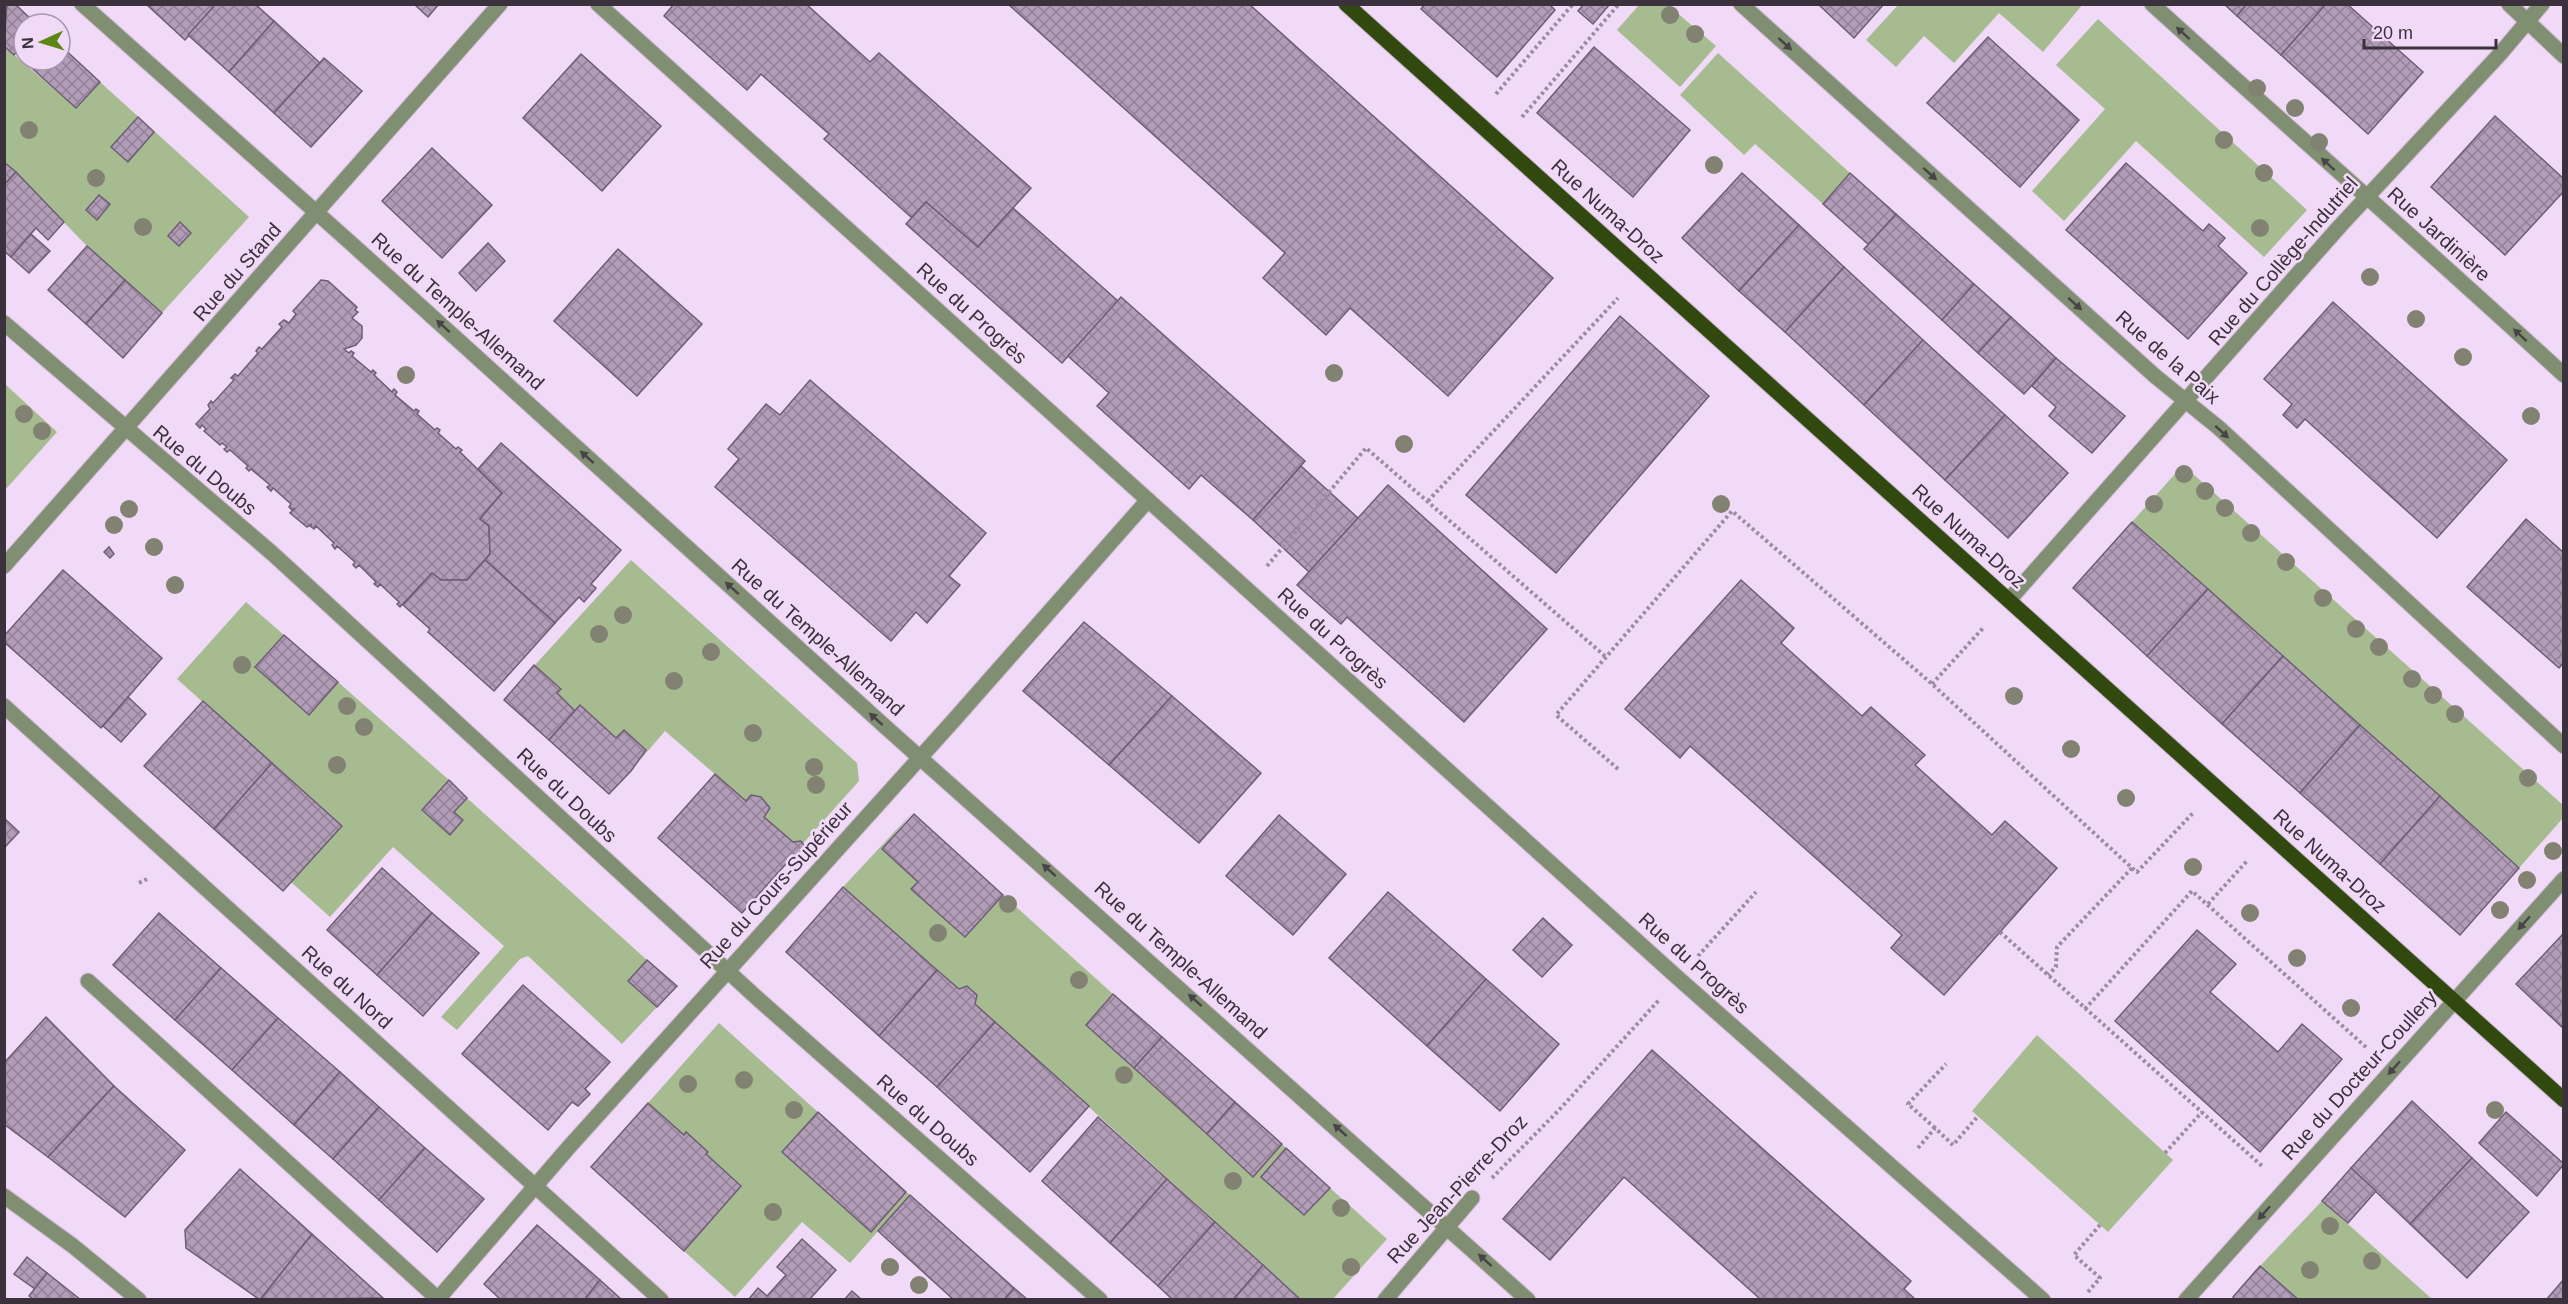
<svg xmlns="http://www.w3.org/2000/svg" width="2568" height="1304" viewBox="0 0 2568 1304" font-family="Helvetica,sans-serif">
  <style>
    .garden { fill: #a6bb90 }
    .building { fill: url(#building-cross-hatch); stroke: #6f5c75; stroke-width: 1.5 }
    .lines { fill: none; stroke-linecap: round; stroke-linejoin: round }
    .minor-casing { stroke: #ccb8d2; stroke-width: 17 }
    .major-casing { stroke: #ccb8d2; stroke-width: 17 }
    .path { stroke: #9d8ca1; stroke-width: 4; stroke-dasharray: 3 3; stroke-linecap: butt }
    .minor { stroke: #808e71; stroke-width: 15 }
    .major { stroke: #31480e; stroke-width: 15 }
    .tree { fill: #818272 }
    .oneway { fill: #484447 }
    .labels { text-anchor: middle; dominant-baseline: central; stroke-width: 5; stroke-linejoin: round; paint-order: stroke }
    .street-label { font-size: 20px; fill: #3a313c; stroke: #f1daf7 }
  </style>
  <defs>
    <pattern id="building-cross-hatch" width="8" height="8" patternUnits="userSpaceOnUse" patternTransform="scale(1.5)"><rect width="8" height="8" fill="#b29db8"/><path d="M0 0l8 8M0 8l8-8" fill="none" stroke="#928197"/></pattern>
  </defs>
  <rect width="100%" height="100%" fill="#f1daf7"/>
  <g class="garden">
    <polygon points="2083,4 2043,52 1999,13 1954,63 1924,36 1896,67 1866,40 1898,5"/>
    <polygon points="1639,5 1668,5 1716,46 1680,87 1617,30"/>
    <polygon points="2098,19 2307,210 2264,257 2136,141 2064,221 2032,191 2105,109 2056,65"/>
    <polygon points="4,46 76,108 100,82 249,217 162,313 87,246 5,162"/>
    <polygon points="1718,53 1850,173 1823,204 1755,144 1744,155 1680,95"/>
    <polygon points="5,384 57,432 5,490"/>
    <polygon points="2183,465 2563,805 2563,818 2519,868 2132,522"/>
    <polygon points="631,560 857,763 859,781 799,848 764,817 770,808 761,797 751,795 746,801 665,731 640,760 645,749 624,730 616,738 580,706 575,711 557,693 561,688 534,666"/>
    <polygon points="246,602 284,635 255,667 309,715 338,682 449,780 422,811 450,835 463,820 454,812 467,798 647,960 628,981 657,1007 622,1044 528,956 520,959 457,1030 441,1017 504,946 393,847 330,917 291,882 341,826 177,679"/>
    <polygon points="912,813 882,849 918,882 912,889 964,937 1003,895 1113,994 1086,1025 1253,1176 1282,1144 1286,1148 1261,1177 1304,1215 1330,1188 1387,1239 1333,1299 1301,1299 975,1004 977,995 967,986 959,989 843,887"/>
    <polygon points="719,1023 910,1195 850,1263 802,1222 735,1297 684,1251 741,1186 706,1154 708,1152 686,1132 684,1135 648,1103"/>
    <polygon points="2037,1035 2173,1160 2108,1232 1972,1111"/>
    <polygon points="2322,1201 2432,1299 2299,1299 2260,1266"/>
  </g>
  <g class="building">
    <polygon points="7,4 15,4 36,24 24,24 24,44 14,55 4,46"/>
    <polygon points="146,4 216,4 185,40"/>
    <polygon points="216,4 255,4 274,21 229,72 188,35"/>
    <polygon points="414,4 439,4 428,17"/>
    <polygon points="674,4 806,4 870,62 879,53 1031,188 978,247 926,202 912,218 824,139 829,134 761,74 747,90 664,16"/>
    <polygon points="1008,4 1249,4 1553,278 1448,396 1350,308 1326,335 1263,278 1285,253"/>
    <polygon points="1425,4 1549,4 1555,10 1497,77 1421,9"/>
    <polygon points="1584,4 1610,4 1593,24 1578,11"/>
    <polygon points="1818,4 1884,4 1854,38"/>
    <polygon points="2224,4 2247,4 2237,16"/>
    <polygon points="2247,4 2326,4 2281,55 2237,16"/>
    <polygon points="2326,4 2347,4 2423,72 2368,134 2281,55"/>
    <polygon points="274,21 320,63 274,113 229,72"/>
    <polygon points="1988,37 2079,120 2020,187 1927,103"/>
    <polygon points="60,45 100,82 76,108 24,61 60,60"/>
    <polygon points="1594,47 1690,130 1633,197 1537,113"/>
    <polygon points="581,54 661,126 602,191 523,118"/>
    <polygon points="324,58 362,91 311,147 274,113"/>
    <polygon points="2495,116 2564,179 2564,191 2505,255 2431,187"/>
    <polygon points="138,117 154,132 128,162 111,147"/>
    <polygon points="432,148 492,205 442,258 382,201"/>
    <polygon points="4,162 16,172 4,185"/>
    <polygon points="2126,163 2203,231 2209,224 2225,238 2218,246 2247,273 2188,339 2066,230"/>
    <polygon points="16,172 64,222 48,240 36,228 11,257 4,251 4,185"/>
    <polygon points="1742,173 1799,225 1739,291 1682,238"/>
    <polygon points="1850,173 1896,214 1869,245 1823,204"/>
    <polygon points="99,195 110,204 97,220 86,210"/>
    <polygon points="926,202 978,247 1013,208 1118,301 1062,363 906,224"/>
    <polygon points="1896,214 1974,284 1942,320 1864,249"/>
    <polygon points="180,222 191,233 179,246 168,236"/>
    <polygon points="1799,225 1844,267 1785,332 1739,291"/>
    <polygon points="31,234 50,251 29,273 11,257"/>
    <polygon points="488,243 505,261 476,291 459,273"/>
    <polygon points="87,246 125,280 86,324 48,290"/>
    <polygon points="618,249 702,324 637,396 554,321"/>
    <polygon points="1844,267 1923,340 1864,405 1785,332"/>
    <polygon points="125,280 162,313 123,358 86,324"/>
    <polygon points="321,280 328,281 357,307 355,310 358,312 352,318 362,326 362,338 356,345 344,349 349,353 351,351 354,353 352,356 371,372 373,370 376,373 374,375 392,392 394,389 397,392 395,395 414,411 416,409 419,411 417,414 435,430 437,428 440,430 438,433 456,449 458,447 462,450 460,452 502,493 480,519 489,526 490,554 485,560 467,580 441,580 432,573 400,607 397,604 399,602 380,584 378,587 374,584 376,582 359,565 356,568 353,565 355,562 337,546 335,549 332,545 334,543 316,526 314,529 310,526 312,524 307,527 290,513 295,508 292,510 289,507 291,504 273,488 271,491 267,487 270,485 251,469 249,471 246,468 248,466 230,450 227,452 224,449 227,447 222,443 220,445 204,431 206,429 202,425 200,428 196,424 210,409 208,405 211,401 213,403 234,380 231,378 235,374 238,376 258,353 256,351 259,347 262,349 282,327 279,324 284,320 289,323 296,314 293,311"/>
    <polygon points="1974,284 2011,317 1978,353 1942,320"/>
    <polygon points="1121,297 1305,461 1253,520 1201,475 1189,489 1097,406 1109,393 1068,356"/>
    <polygon points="2333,302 2507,460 2437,538 2305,419 2297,428 2283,415 2292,404 2264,379"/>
    <polygon points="1620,316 1709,396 1556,573 1466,495"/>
    <polygon points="2011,317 2056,358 2024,394 1978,353"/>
    <polygon points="1923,340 2005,415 1945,480 1864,405"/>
    <polygon points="2056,358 2125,416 2092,453 2049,416 2056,407 2032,386"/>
    <polygon points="810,380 986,533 949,576 960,585 927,623 916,612 891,641 715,487 739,459 728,449 766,404 780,415"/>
    <polygon points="2005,415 2068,473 2008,538 1945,480"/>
    <polygon points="501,443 621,550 591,584 596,588 584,602 579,597 555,623 485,560 490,554 489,526 480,519 502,493 478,469"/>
    <polygon points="1301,466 1358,518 1309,572 1253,520"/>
    <polygon points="1388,485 1547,629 1464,722 1347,617 1341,624 1297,585"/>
    <polygon points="2526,519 2564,553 2564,662 2559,668 2467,587"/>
    <polygon points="2132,522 2208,589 2147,656 2073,588"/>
    <polygon points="109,547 114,554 110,558 104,552"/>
    <polygon points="485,560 555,623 494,691 428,632 430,629 403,605 432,573 441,580 467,580"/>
    <polygon points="63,570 162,658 101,728 4,642 4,636"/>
    <polygon points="1741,580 1794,628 1781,643 1862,716 1871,707 1925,755 1915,765 1992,835 2005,821 2057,868 1944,995 1891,948 1902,935 1690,746 1680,758 1625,709"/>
    <polygon points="2208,589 2283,656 2222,724 2147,656"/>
    <polygon points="1084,622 1172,696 1109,765 1023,691"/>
    <polygon points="284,635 338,682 309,715 255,667"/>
    <polygon points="2283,656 2360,725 2300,793 2222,724"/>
    <polygon points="534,665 561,689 557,693 575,711 549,740 504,700"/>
    <polygon points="1172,696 1261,773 1199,843 1109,765"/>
    <polygon points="128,697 146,714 121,742 103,726"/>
    <polygon points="203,701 272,763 214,829 144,766"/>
    <polygon points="580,705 616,738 624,730 646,750 631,771 609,794 549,740"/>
    <polygon points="2360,725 2440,796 2380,864 2300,793"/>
    <polygon points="272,763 342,826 283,891 214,829"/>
    <polygon points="715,774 746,801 751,795 761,797 770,808 764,817 793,842 801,841 806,848 802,856 794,855 742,913 658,838"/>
    <polygon points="449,780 467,798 454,812 463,820 450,835 422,810"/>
    <polygon points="2440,796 2519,868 2460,935 2380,864"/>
    <polygon points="914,814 1003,895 965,937 911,889 918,882 882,849"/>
    <polygon points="1279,815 1346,874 1293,935 1226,876"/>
    <polygon points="4,818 19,832 4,848"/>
    <polygon points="382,868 432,913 377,975 327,930"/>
    <polygon points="843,887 937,970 879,1036 786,952"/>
    <polygon points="1388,892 1486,979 1427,1046 1329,958"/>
    <polygon points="159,913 221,968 175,1020 113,965"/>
    <polygon points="432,913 479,953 423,1016 377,975"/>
    <polygon points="1543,918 1572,945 1542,977 1513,950"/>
    <polygon points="2197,930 2236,964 2210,992 2278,1052 2302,1024 2342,1059 2260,1152 2115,1021"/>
    <polygon points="2564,933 2564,1029 2516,984"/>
    <polygon points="647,960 677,986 657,1007 628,981"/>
    <polygon points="221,968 278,1018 232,1070 175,1020"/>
    <polygon points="937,970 959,989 967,986 977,995 975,1004 995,1022 937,1087 879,1036"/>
    <polygon points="1486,979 1559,1044 1500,1111 1427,1046"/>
    <polygon points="523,985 610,1062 585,1089 590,1094 578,1106 572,1102 548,1130 462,1054"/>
    <polygon points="1113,994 1162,1037 1134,1068 1086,1025"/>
    <polygon points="46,1017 114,1086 48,1157 4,1124 4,1063"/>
    <polygon points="278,1018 340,1072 294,1125 232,1070"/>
    <polygon points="995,1022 1089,1106 1030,1172 937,1087"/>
    <polygon points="1162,1037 1235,1102 1207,1134 1134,1068"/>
    <polygon points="1652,1050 1911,1281 1904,1289 1916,1300 1757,1300 1759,1298 1624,1177 1550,1260 1503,1219"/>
    <polygon points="340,1072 379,1107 333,1159 294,1125"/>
    <polygon points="114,1086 185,1150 125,1217 48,1157"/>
    <polygon points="2412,1101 2472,1158 2410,1224 2351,1168"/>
    <polygon points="1235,1102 1282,1144 1253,1177 1207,1134"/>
    <polygon points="648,1103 684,1135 686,1132 708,1152 706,1154 741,1186 684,1251 591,1167"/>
    <polygon points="379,1107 425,1148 379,1200 333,1159"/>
    <polygon points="818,1112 906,1192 871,1232 782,1152"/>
    <polygon points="2506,1112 2564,1164 2537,1196 2479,1143"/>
    <polygon points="1098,1117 1167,1179 1110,1243 1042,1181"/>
    <polygon points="425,1148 484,1199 437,1252 379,1200"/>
    <polygon points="1286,1148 1330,1188 1304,1215 1261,1177"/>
    <polygon points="2472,1158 2529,1212 2467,1278 2410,1224"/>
    <polygon points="2351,1168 2376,1191 2348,1223 2322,1201"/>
    <polygon points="240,1169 312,1234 260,1300 186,1248 185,1230"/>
    <polygon points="1167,1179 1215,1222 1158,1286 1110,1243"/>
    <polygon points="910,1195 1014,1288 1004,1300 954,1300 878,1231"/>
    <polygon points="1215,1222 1263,1265 1233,1300 1173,1300 1158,1286"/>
    <polygon points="537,1225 600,1280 584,1300 501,1300 484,1284"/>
    <polygon points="312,1234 383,1298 260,1300"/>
    <polygon points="802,1239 836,1270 809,1300 748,1300 758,1288 767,1296 786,1275 777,1267"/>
    <polygon points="27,1257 47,1273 35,1289 14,1274"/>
    <polygon points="1263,1265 1301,1300 1233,1300"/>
    <polygon points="2260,1266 2299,1300 2236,1300 2233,1297"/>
    <polygon points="47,1273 81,1300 34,1300 29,1296"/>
    <polygon points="2564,1279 2564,1300 2546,1300"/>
    <polygon points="600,1280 622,1300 584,1300"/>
    <polygon points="1014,1288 1028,1300 1004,1300"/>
    <polygon points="852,1291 862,1300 844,1300"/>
  </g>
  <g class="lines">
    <g class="minor-casing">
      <g id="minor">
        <polyline points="82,4 353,245 890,731 1528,1300"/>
        <polyline points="598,4 1678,978 2043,1300"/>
        <polyline points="1741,4 2155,376 2219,428 2564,746"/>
        <path d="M 2152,4 C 2289,128 2428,250 2564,375"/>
        <polyline points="2509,4 2564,56"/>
        <polyline points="4,323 273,554 757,998 1100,1300"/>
        <polyline points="4,566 500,4"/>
        <polyline points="2009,600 2340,226 2500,54 2542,4"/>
        <polyline points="4,706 661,1300"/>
        <polyline points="88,981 438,1299 569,1147 954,720 1148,500"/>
        <polyline points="4,1196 73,1246 139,1300"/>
        <polyline points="1385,1300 1472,1198"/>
        <polyline points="2186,1300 2564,879"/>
      </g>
    </g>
    <g class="major-casing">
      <polyline id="major" points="1346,4 2564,1100"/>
    </g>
    <g class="path">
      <polyline points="1496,94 1573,4"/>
      <polyline points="1522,117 1619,4"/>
      <polyline points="1428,501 1618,298"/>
      <polyline points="1267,566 1366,448 1606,657"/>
      <polyline points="1932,684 1984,627"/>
      <polyline points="1618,769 1556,715 1732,511 1932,684 2132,868 2057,947 2056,967 2048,975"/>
      <polyline points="2132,868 2137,872 2193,813"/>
      <polyline points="139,883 149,878"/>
      <polyline points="2208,904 2247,861"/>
      <polyline points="2000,932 2262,1166"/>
      <polyline points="1698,956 1756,892"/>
      <polyline points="2085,1009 2192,891 2368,1049"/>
      <polyline points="1935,1128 1908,1104 1946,1064"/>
      <polyline points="1918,1148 1935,1128 1953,1145 1978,1116"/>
      <polyline points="2165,1153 2202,1112"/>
      <polyline points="1492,1178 1560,1109 1659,1000"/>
      <polyline points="2088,1292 2100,1278 2074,1255 2100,1225"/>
    </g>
    <use href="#minor" class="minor"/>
    <use href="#major" class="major"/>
  </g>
  <g class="tree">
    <circle cx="1670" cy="15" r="9"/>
    <circle cx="1695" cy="34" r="9"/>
    <circle cx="2257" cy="88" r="9"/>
    <circle cx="2295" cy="108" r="9"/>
    <circle cx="29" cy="130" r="9"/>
    <circle cx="2224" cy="140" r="9"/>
    <circle cx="2319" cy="142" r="9"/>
    <circle cx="1714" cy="165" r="9"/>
    <circle cx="2264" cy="173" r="9"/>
    <circle cx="96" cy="178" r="9"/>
    <circle cx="143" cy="227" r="9"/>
    <circle cx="2260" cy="228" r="9"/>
    <circle cx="2370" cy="277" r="9"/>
    <circle cx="2416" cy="319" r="9"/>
    <circle cx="2463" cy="357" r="9"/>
    <circle cx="1334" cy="373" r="9"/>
    <circle cx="406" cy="375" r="9"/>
    <circle cx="24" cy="414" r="9"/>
    <circle cx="2531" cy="416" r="9"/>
    <circle cx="42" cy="431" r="9"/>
    <circle cx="1404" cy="444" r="9"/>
    <circle cx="2184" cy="474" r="9"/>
    <circle cx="2205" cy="491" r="9"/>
    <circle cx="1721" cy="504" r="9"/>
    <circle cx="2154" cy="504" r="9"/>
    <circle cx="2225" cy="508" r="9"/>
    <circle cx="129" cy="509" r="9"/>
    <circle cx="114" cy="525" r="9"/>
    <circle cx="2251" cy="533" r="9"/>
    <circle cx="154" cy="547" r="9"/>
    <circle cx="2286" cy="562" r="9"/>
    <circle cx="175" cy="585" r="9"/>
    <circle cx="2323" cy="598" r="9"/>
    <circle cx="623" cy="615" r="9"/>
    <circle cx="2356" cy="629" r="9"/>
    <circle cx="599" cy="634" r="9"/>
    <circle cx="2379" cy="647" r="9"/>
    <circle cx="711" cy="652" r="9"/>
    <circle cx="242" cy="665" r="9"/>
    <circle cx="2412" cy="679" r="9"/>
    <circle cx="674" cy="681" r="9"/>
    <circle cx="2433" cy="695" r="9"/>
    <circle cx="2014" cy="696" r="9"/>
    <circle cx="347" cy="706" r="9"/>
    <circle cx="2455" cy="714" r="9"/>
    <circle cx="364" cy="727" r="9"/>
    <circle cx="753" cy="733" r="9"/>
    <circle cx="2071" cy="749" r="9"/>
    <circle cx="337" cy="765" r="9"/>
    <circle cx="814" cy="767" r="9"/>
    <circle cx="2528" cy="778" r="9"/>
    <circle cx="816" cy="785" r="9"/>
    <circle cx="2126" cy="798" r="9"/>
    <circle cx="2553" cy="851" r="9"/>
    <circle cx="2193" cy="867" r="9"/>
    <circle cx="2527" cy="880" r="9"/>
    <circle cx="1008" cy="904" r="9"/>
    <circle cx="2500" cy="910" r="9"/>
    <circle cx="2250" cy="913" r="9"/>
    <circle cx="938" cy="933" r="9"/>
    <circle cx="2297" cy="958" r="9"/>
    <circle cx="1079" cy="980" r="9"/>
    <circle cx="2351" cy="1008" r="9"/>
    <circle cx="1124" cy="1075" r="9"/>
    <circle cx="744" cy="1080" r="9"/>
    <circle cx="688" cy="1084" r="9"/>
    <circle cx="794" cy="1110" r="9"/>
    <circle cx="2495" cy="1110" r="9"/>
    <circle cx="1233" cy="1181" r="9"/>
    <circle cx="1341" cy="1208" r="9"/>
    <circle cx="773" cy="1212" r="9"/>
    <circle cx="2330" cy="1226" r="9"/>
    <circle cx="2372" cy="1261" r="9"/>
    <circle cx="890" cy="1267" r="9"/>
    <circle cx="1351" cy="1267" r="9"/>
    <circle cx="2310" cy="1270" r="9"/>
    <circle cx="919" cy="1285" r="9"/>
  </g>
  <defs><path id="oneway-solid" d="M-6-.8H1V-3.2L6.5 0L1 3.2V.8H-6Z" transform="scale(1.5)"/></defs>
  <g class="oneway">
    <use href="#oneway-solid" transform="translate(2183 33) rotate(-138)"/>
    <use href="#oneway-solid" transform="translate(1785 44) rotate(42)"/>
    <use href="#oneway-solid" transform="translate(2328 164) rotate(-138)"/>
    <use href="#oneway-solid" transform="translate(1930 174) rotate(42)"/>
    <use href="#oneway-solid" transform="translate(2075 304) rotate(42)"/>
    <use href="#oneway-solid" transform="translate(443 326) rotate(-138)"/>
    <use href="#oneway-solid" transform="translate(2520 335) rotate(-137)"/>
    <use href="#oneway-solid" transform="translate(2222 432) rotate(42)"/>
    <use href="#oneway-solid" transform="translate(587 457) rotate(-138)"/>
    <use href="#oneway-solid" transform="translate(732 588) rotate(-138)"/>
    <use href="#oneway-solid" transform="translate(876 719) rotate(-138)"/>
    <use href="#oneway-solid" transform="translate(1049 870) rotate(-138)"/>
    <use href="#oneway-solid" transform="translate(2524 923) rotate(132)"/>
    <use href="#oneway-solid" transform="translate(1195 1000) rotate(-138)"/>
    <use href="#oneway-solid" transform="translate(2394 1068) rotate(132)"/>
    <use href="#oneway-solid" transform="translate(1340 1130) rotate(-138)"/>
    <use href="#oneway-solid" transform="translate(2264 1213) rotate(132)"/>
    <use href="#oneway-solid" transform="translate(1485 1260) rotate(-138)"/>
  </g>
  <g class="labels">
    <g class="street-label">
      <text transform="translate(1608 211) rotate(42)">Rue Numa-Droz</text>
      <text transform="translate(2439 234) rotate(42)">Rue Jardinière</text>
      <text transform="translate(2283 261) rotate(-49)">Rue du Collège-Indutriel</text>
      <text transform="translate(237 272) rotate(-49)">Rue du Stand</text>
      <text transform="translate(458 311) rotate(42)">Rue du Temple-Allemand</text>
      <text transform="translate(972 313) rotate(42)">Rue du Progrès</text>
      <text transform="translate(2168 357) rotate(41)">Rue de la Paix</text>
      <text transform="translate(205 470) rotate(40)">Rue du Doubs</text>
      <text transform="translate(1969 536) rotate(42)">Rue Numa-Droz</text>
      <text transform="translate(818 637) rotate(42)">Rue du Temple-Allemand</text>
      <text transform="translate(1333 638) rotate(42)">Rue du Progrès</text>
      <text transform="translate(567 795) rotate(43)">Rue du Doubs</text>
      <text transform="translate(2330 861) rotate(42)">Rue Numa-Droz</text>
      <text transform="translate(776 885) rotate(-48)">Rue du Cours-Supérieur</text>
      <text transform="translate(1181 960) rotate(42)">Rue du Temple-Allemand</text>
      <text transform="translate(1694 963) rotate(42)">Rue du Progrès</text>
      <text transform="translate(347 987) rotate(42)">Rue du Nord</text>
      <text transform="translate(2359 1075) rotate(-48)">Rue du Docteur-Coullery</text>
      <text transform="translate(928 1120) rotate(41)">Rue du Doubs</text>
      <text transform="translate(1457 1189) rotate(-47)">Rue Jean-Pierre-Droz</text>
    </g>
  </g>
  <rect width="2568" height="1304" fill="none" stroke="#3a313c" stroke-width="12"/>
  <g transform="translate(42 42) rotate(266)"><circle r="28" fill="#f1daf7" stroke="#a896ac" stroke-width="1.5"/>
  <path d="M0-4.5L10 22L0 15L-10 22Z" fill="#5d8712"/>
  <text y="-9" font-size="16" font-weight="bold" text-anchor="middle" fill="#3a313c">N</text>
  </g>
  <path d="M2364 39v9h132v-9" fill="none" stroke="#3a313c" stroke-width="3"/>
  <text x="2373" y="39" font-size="18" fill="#3a313c" stroke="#f1daf7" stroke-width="4.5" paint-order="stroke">20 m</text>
</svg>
